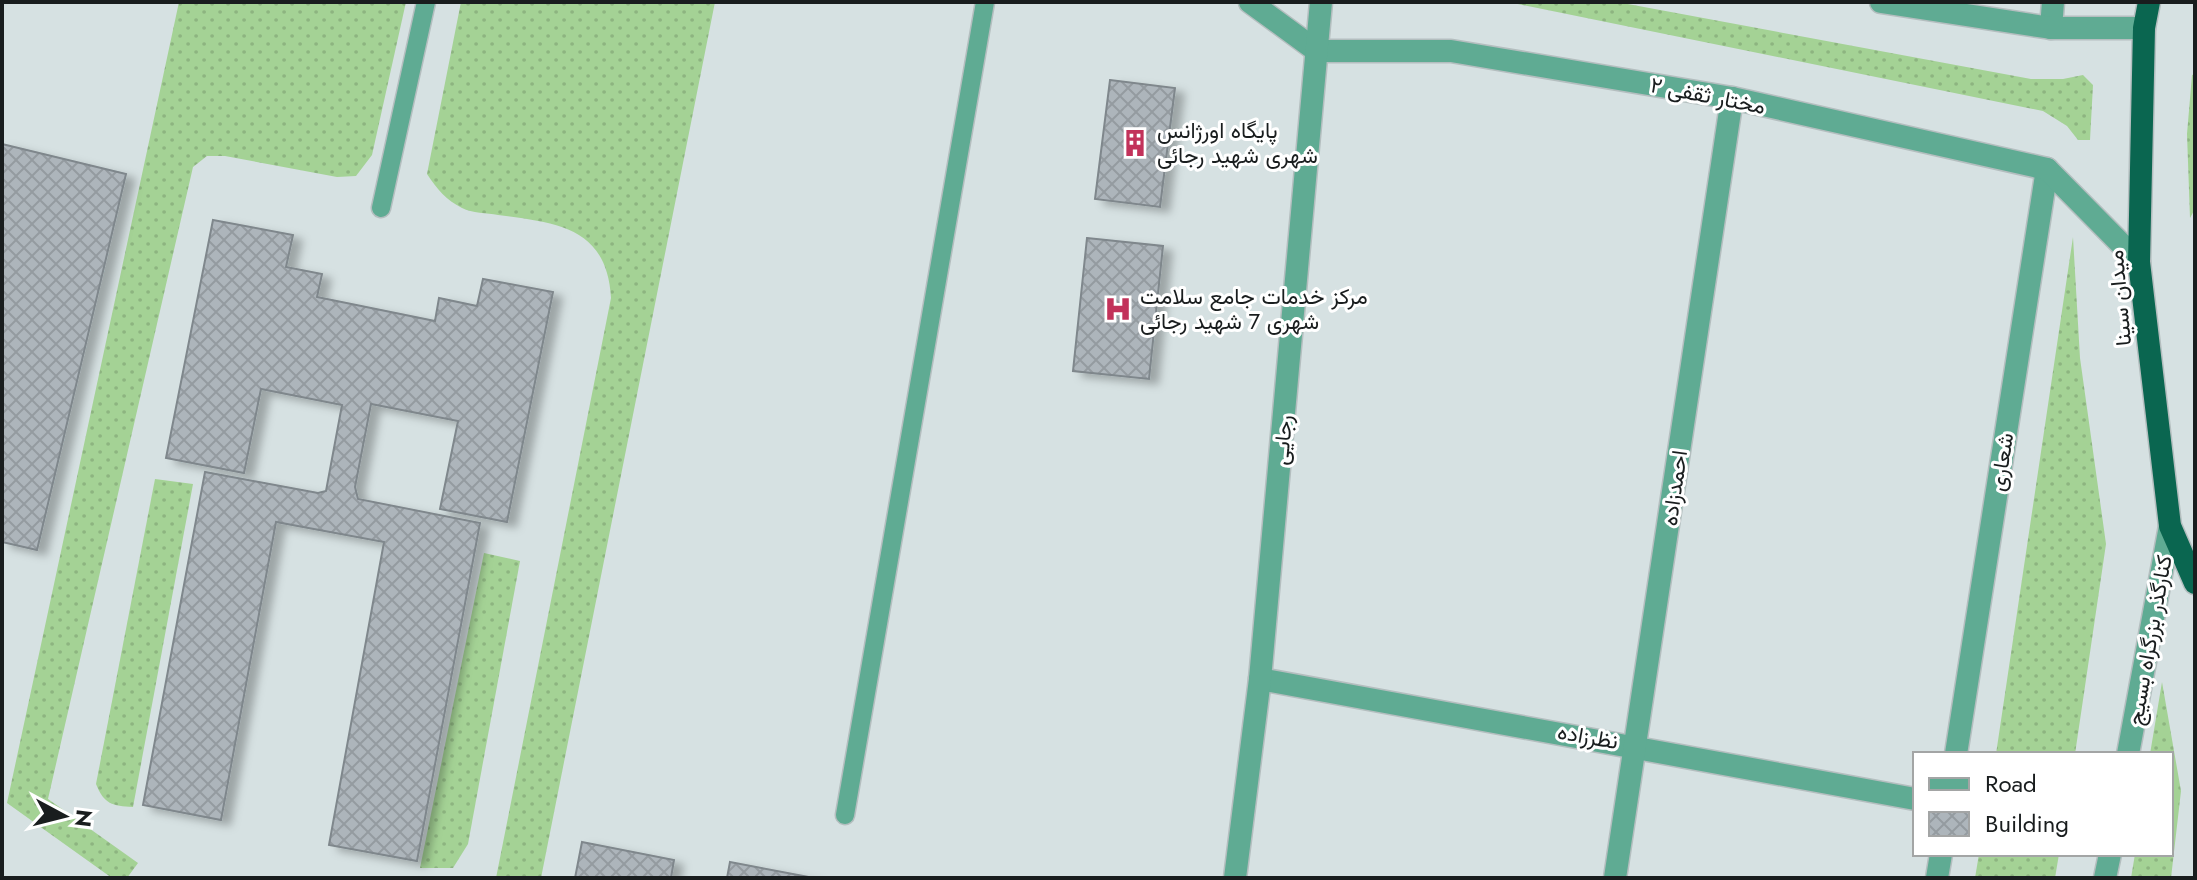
<svg xmlns="http://www.w3.org/2000/svg" width="2197" height="880" viewBox="0 0 2197 880" font-family="Jost,Vazirmatn,sans-serif">
  <style>
    .grass { fill: url(#grass-dots) }
    .building { fill: url(#building-cross-hatch); stroke: #7f878c; stroke-width: 2; filter: url(#shadow) }
    .lines { fill: none; stroke-linecap: round; stroke-linejoin: round }
    .service-casing { stroke: #b4bebf; stroke-width: 21 }
    .minor-casing { stroke: #b4bebf; stroke-width: 25 }
    .tertiary-casing { stroke: #b4bebf; stroke-width: 25 }
    .trunk-casing { stroke: #b4bebf; stroke-width: 25 }
    .service { stroke: #5fab93; stroke-width: 18 }
    .minor { stroke: #5fab93; stroke-width: 22 }
    .tertiary { stroke: #5fab93; stroke-width: 22 }
    .trunk { stroke: #0a6650; stroke-width: 22 }
    .labels { text-anchor: middle; dominant-baseline: central; stroke-width: 6; stroke-linejoin: round; paint-order: stroke }
    .street-label { font-size: 22px; fill: #191d1e; stroke: #fff }
    .poi-label { font-size: 22px; fill: #191d1e; stroke: #fff; text-anchor: start }
  </style>
  <defs>
    <pattern id="grass-dots" width="8" height="8" patternUnits="userSpaceOnUse" patternTransform="scale(2)"><rect width="8" height="8" fill="#a4d295"/><path d="M2 2h.1M6 6h.1" fill="none" stroke="#8db480" stroke-width="1.8" stroke-linecap="round"/></pattern>
    <pattern id="building-cross-hatch" width="8" height="8" patternUnits="userSpaceOnUse" patternTransform="scale(2)"><rect width="8" height="8" fill="#adb5bb"/><path d="M0 0l8 8M0 8l8-8" fill="none" stroke="#949ba0"/></pattern>
    <filter id="shadow"><feDropShadow dx="9" dy="5" stdDeviation="4" flood-color="#0004"/></filter>
  </defs>
  <rect width="100%" height="100%" fill="#d6e1e2"/>
  <g class="grass">
    <polygon points="179,2 406,2 372,155 356,176 337,177 225,156 207,156 193,167 48,799 138,863 127,878 112,878 7,803"/>
    <path d="M 461,2 L 715,2 L 541,878 L 496,878 L 611,298 C 607,227 557,223 498,215 C 487,213 472,213 462,208 C 446,200 437,189 427,174 Z"/>
    <polygon points="1508,2 1617,2 2031,79 2063,79 2083,75 2093,85 2090,140 2078,140 2067,126 2043,111"/>
    <polygon points="2195,74 2195,209 2190,218 2187,134 2192,75"/>
    <polygon points="2073,237 2080,358 2106,544 2075,754 1996,754"/>
    <path d="M 155,479 L 193,484 L 133,807 C 112,806 104,804 96,784 Z"/>
    <polygon points="484,553 520,561 468,844 453,868 420,868"/>
    <polygon points="2162,682 2181,791 2171,878 2131,878 2135,854 2171,854 2171,754 2150,754"/>
    <polygon points="1979,854 2059,854 2055,878 1975,878"/>
  </g>
  <g class="building">
    <polygon points="1110,80 1175,88 1160,207 1095,199"/>
    <polygon points="2,144 126,174 37,550 2,542"/>
    <polygon points="213,220 293,235 286,267 322,274 317,297 435,321 439,298 477,306 483,279 553,292 507,522 440,509 458,421 371,404 355,487 358,499 480,523 417,861 329,845 384,542 276,522 221,820 143,805 205,472 318,493 326,491 342,405 261,389 244,473 166,458"/>
    <polygon points="1087,238 1163,246 1149,379 1073,371"/>
    <polygon points="582,842 674,860 671,878 575,878"/>
    <polygon points="730,862 814,878 727,878"/>
  </g>
  <g class="lines">
    <g class="service-casing">
      <g id="service">
        <polyline points="381,208 426,2"/>
        <polyline points="845,815 985,2"/>
      </g>
    </g>
    <g class="minor-casing">
      <g id="minor">
        <polyline points="2051,28 2053,2"/>
        <polyline points="1260,679 1915,799"/>
        <polyline points="1956,754 2047,169"/>
        <polyline points="1615,878 1732,98"/>
        <polyline points="1937,878 1941,854"/>
      </g>
    </g>
    <g class="tertiary-casing">
      <g id="tertiary">
        <polyline points="1250,2 1317,51 1451,51 1732,98 2047,169 2139,262"/>
        <polyline points="1881,2 2051,28 2144,28"/>
        <polyline points="2128,754 2170,526"/>
        <polyline points="1235,878 1260,679 1321,2"/>
        <polyline points="2105,878 2110,854"/>
      </g>
    </g>
    <g class="trunk-casing">
      <polyline id="trunk" points="2149,2 2144,28 2139,262 2170,526 2195,583"/>
    </g>
    <use href="#service" class="service"/>
    <use href="#minor" class="minor"/>
    <use href="#tertiary" class="tertiary"/>
    <use href="#trunk" class="trunk"/>
  </g>
  <defs>
    <g id="building-bare" transform="scale(2.16)"><path d="M-4-6H4V6H1V3H-1V6H-4ZM-2.5-4.3h1.7v1.8h-1.7ZM.8-4.3h1.7v1.8H.8ZM-2.5-1h1.7V.8h-1.7ZM.8-1h1.7V.8H.8Z" fill="#c2325a" stroke="#fff" stroke-width="2.5" paint-order="stroke"/></g>
    <g id="hospital-bare" transform="scale(2.16)"><path d="M-5-5h3v3.5h4V-5h3V5h-3V1.5h-4V5h-3Z" fill="#c2325a" stroke="#fff" stroke-width="2.5" paint-order="stroke"/></g>
  </defs>
  <g fill-rule="evenodd">
    <use href="#building-bare" x="1135" y="143"/>
    <use href="#hospital-bare" x="1118" y="309"/>
  </g>
  <g class="labels">
    <g class="street-label">
      <text transform="translate(1708 95) rotate(11)">مختار ثقفی ۲</text>
      <text transform="translate(2119 298) rotate(-95)">میدان سینا</text>
      <text transform="translate(1282 440) rotate(-85)">رجایی</text>
      <text transform="translate(2001 462) rotate(-81)">شعاری</text>
      <text transform="translate(1674 488) rotate(-82)">احمدزاده</text>
      <text transform="translate(2149 640) rotate(-80)">کنارگذر بزرگراه بسیج</text>
      <text transform="translate(1588 736) rotate(10)">نظرزاده</text>
    </g>
    <g class="poi-label">
      <text x="1157" y="130">پایگاه اورژانس<tspan x="1157" dy="25">شهری شهید رجائی</tspan></text>
      <text x="1140" y="296">مرکز خدمات جامع سلامت<tspan x="1140" dy="25">شهری 7 شهید رجائی</tspan></text>
    </g>
  </g>
  <rect width="2197" height="880" fill="none" stroke="#191d1e" stroke-width="8"/>
  <rect x="1913" y="752" width="260" height="104" fill="#ffffff" stroke="#a3a5a5" stroke-width="2"/>
  <rect x="1929" y="778" width="40" height="12" fill="#5fab93" stroke="#a3a5a5" stroke-width="2"/>
  <text x="1985" y="792" font-size="24" fill="#191d1e">Road</text>
  <rect x="1929" y="812" width="40" height="24" fill="url(#building-cross-hatch)" stroke="#a3a5a5" stroke-width="2"/>
  <text x="1985" y="832" font-size="24" fill="#191d1e">Building</text>
  <g transform="translate(64 816) rotate(97)" stroke="#ffffff" stroke-width="6" paint-order="stroke">
  <path d="M0-6L14 30L0 20L-14 30Z" fill="#191d1e"/>
  <text y="-12" font-size="22" font-weight="bold" text-anchor="middle" fill="#191d1e">N</text>
  </g>
</svg>
